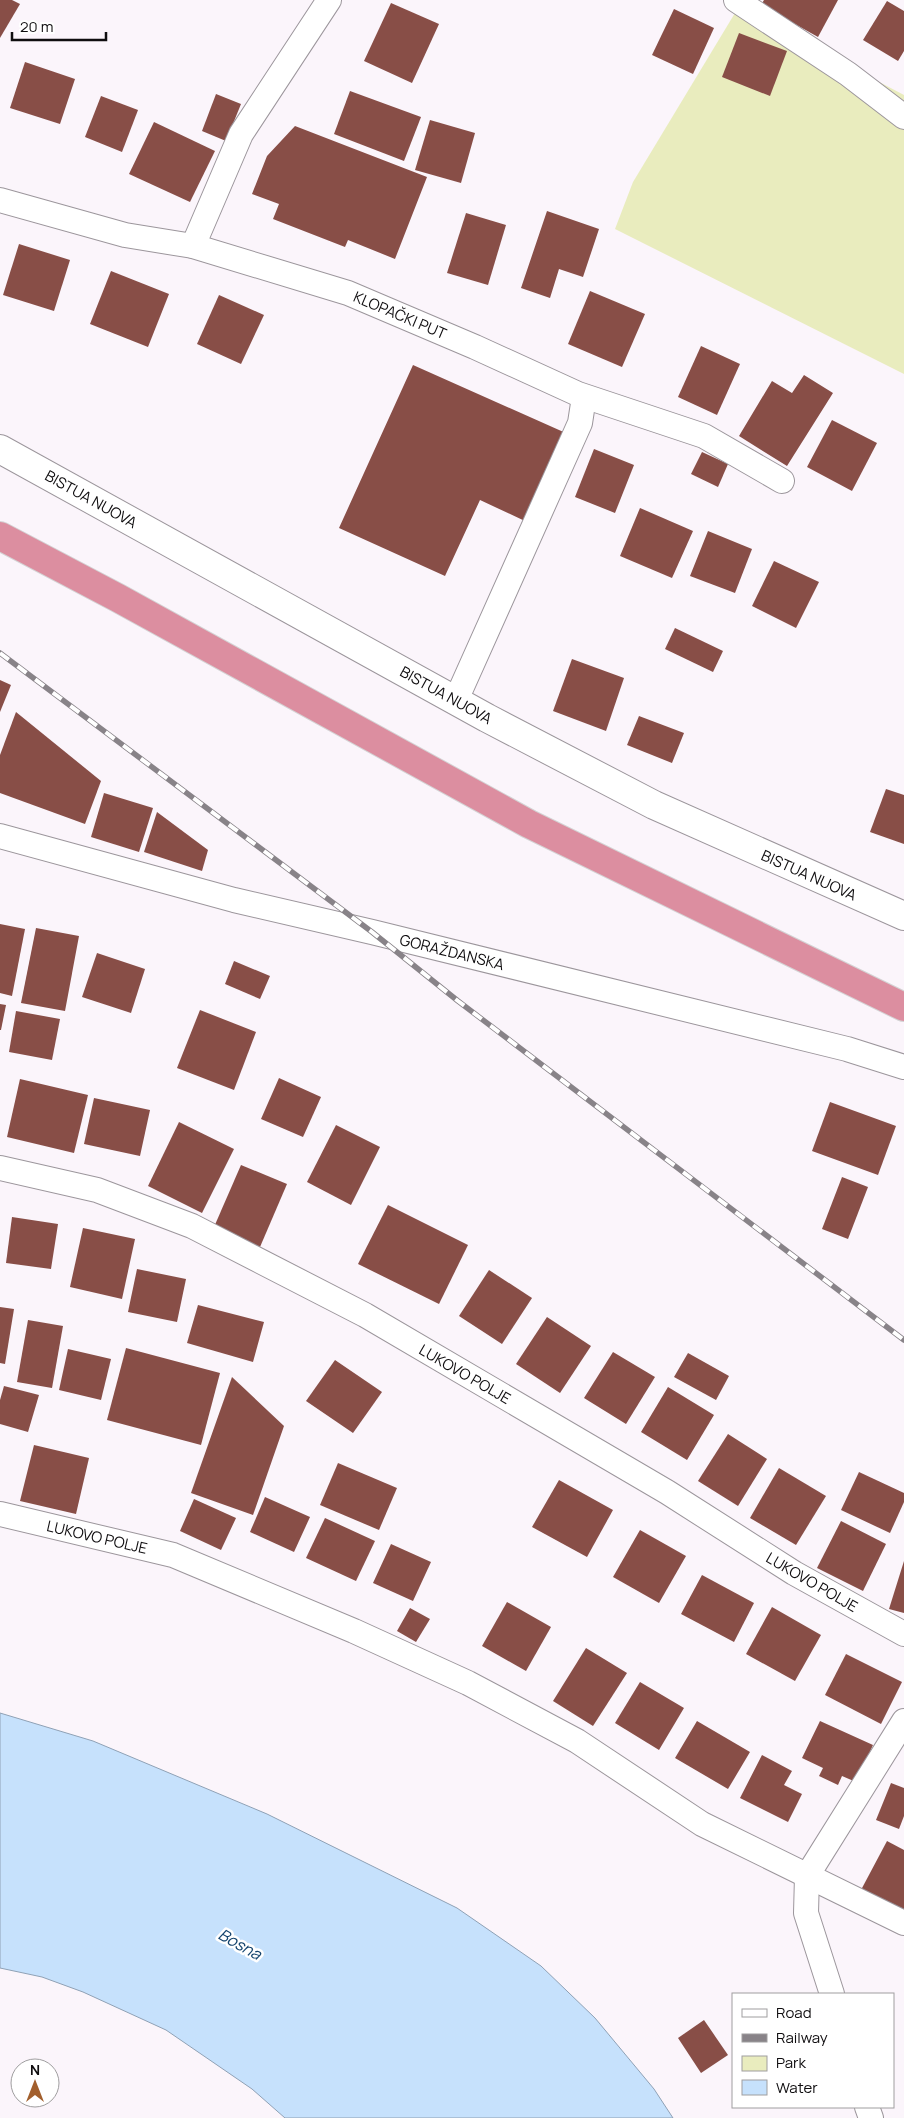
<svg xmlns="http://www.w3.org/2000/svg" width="904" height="2118" viewBox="0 0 904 2118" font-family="Manrope,sans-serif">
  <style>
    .green { fill: #e9ecbe }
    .water { fill: #c6e1fc; stroke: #8fa1b5 }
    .building { fill: #884e47 }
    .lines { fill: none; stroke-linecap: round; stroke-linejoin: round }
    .minor-casing { stroke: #9c969c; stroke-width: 26 }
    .tertiary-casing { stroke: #9c969c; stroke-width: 30 }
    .trunk-casing { stroke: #d4d3d4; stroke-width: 30 }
    .minor { stroke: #fff; stroke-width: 24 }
    .tertiary { stroke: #fff; stroke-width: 28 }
    .trunk { stroke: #dc8ea0; stroke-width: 28 }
    .rail-casing { stroke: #888388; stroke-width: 5.5 }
    .rail { stroke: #fff; stroke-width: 4; stroke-dasharray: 11; stroke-linecap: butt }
    .labels { text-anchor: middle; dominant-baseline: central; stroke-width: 5; stroke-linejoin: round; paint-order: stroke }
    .street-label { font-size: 15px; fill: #0f0d0f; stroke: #fff }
    .water-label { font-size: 16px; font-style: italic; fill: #14446e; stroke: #fff }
  </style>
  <rect width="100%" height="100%" fill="#fbf5fb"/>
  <polygon class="green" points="738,8 904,95 904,374 615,229 633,182"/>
  <polygon class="water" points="0,1713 93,1741 267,1814 457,1908 541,1966 595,2018 654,2089 673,2118 285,2118 252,2089 166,2030 83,1992 42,1977 0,1968"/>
  <g class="building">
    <polygon points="0,0 12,0 20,4 0,38"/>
    <polygon points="764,0 838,0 818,37 761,5"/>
    <polygon points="887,1 904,11 904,51 898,61 863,40"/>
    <polygon points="391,3 439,24 412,83 364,61"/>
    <polygon points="674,9 714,28 693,74 652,55"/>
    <polygon points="739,33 787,51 770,96 722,77"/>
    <polygon points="25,62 75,79 60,124 10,108"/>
    <polygon points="350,91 421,117 404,161 334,134"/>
    <polygon points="216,94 241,104 226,141 202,131"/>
    <polygon points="101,96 138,110 122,152 85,137"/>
    <polygon points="430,120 475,133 461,183 415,170"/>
    <polygon points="154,122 215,151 190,202 129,174"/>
    <polygon points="295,126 427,177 395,259 348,240 345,247 273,219 279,204 252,194 267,156"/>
    <polygon points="547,211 599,229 583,277 559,269 550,298 521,288"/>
    <polygon points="466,213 506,225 488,285 447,273"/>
    <polygon points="19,244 70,260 54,311 3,295"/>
    <polygon points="111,271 169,294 148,347 90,324"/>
    <polygon points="590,291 645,314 622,367 568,344"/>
    <polygon points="219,295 264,315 241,364 197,344"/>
    <polygon points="701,346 740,364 717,415 678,397"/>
    <polygon points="413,365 568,434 527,522 480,500 445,576 339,528"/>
    <polygon points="804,375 833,393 787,466 739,436 772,381 792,393"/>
    <polygon points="832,420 877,443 852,491 807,467"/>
    <polygon points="594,449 634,465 615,513 575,497"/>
    <polygon points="702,452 728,464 718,487 691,474"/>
    <polygon points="640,508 693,531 672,578 620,556"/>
    <polygon points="708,531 752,549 735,593 690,576"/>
    <polygon points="774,561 819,582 796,628 752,606"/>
    <polygon points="675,628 723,651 713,672 665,649"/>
    <polygon points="572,659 624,678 606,731 553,711"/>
    <polygon points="0,680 11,685 0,712"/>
    <polygon points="16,712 101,781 85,824 0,793 0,755"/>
    <polygon points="639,716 684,733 672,763 627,745"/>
    <polygon points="886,789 904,795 904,844 870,832"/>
    <polygon points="104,793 153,808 139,852 91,837"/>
    <polygon points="157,812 208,850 202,871 144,852"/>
    <polygon points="0,924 25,929 12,996 0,993"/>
    <polygon points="36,928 79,936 65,1011 21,1003"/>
    <polygon points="97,953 145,969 131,1013 82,997"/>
    <polygon points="234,961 270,976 260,999 225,984"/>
    <polygon points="0,1004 6,1005 1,1030 0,1030"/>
    <polygon points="200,1010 256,1032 234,1090 177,1068"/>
    <polygon points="16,1011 60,1019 52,1060 9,1052"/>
    <polygon points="279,1078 321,1097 303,1137 261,1119"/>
    <polygon points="20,1079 88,1095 74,1153 7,1137"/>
    <polygon points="94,1098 150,1110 140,1156 84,1144"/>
    <polygon points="830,1102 896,1126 878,1175 812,1151"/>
    <polygon points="179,1122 234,1149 202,1213 148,1186"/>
    <polygon points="336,1125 380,1147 351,1205 307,1182"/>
    <polygon points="241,1165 287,1184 260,1247 214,1227"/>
    <polygon points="842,1177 868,1187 848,1239 822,1229"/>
    <polygon points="388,1205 468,1245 439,1304 358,1264"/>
    <polygon points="12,1217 58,1224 51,1269 6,1263"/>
    <polygon points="83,1228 135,1239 122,1299 70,1287"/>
    <polygon points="137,1269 186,1279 177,1322 128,1312"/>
    <polygon points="489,1270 532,1298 502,1344 459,1316"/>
    <polygon points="198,1305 264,1322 253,1362 187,1343"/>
    <polygon points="0,1307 14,1309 5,1364 0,1363"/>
    <polygon points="547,1317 591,1346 560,1393 516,1364"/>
    <polygon points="28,1320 63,1326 52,1388 17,1382"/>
    <polygon points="126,1348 220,1373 201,1445 107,1420"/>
    <polygon points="68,1349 111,1359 101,1400 59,1390"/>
    <polygon points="613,1352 655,1377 626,1424 584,1398"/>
    <polygon points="688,1353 729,1376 716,1400 674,1377"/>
    <polygon points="335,1360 382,1392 353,1433 306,1401"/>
    <polygon points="232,1377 284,1426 253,1515 191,1493"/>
    <polygon points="4,1386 39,1395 28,1432 0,1424 0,1400"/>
    <polygon points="668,1387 714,1415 687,1460 641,1432"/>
    <polygon points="728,1434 767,1459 738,1506 698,1481"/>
    <polygon points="34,1445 89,1458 76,1514 20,1501"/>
    <polygon points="338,1463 397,1488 379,1530 320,1505"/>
    <polygon points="779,1468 826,1496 796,1545 750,1518"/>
    <polygon points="859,1472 904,1493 904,1502 890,1533 841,1510"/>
    <polygon points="559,1480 613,1510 587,1557 532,1527"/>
    <polygon points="265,1497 310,1517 294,1552 250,1532"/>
    <polygon points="194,1499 236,1518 221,1550 180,1531"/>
    <polygon points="325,1518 375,1541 356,1581 306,1558"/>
    <polygon points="841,1521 886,1544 863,1591 817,1568"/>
    <polygon points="640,1530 686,1556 659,1603 613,1577"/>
    <polygon points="391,1544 431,1562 413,1601 373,1583"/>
    <polygon points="904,1561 904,1613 889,1609"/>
    <polygon points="702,1575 754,1603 734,1642 681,1614"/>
    <polygon points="507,1602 551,1627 526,1671 482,1646"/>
    <polygon points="772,1607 821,1635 795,1681 746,1654"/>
    <polygon points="410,1608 430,1619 416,1642 397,1631"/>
    <polygon points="586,1648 627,1673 593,1726 553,1701"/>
    <polygon points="846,1654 902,1682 881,1724 825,1695"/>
    <polygon points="640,1682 684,1708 659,1750 615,1723"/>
    <polygon points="697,1721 750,1752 728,1789 675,1758"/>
    <polygon points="820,1721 873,1745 856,1782 842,1776 838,1785 819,1776 823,1768 802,1758"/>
    <polygon points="762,1755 792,1771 784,1785 802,1794 788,1822 740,1798"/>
    <polygon points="891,1783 904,1788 904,1816 899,1829 876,1820"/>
    <polygon points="887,1841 904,1850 904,1912 861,1890"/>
    <polygon points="704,2020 728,2055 701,2073 678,2038"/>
  </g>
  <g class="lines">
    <g class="minor-casing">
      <g id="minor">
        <polyline points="736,0 848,74 904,117"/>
        <polyline points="0,200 125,235 193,246 348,293 475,347 578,394 704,436 782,481"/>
        <polyline points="193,246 241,134 329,0"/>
        <polyline points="456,700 580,423 584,397"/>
        <polyline points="0,836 234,900 372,932 847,1049 904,1067"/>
        <polyline points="0,1168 97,1190 192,1226 365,1315 667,1492 794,1573 904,1634"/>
        <polyline points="0,1514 173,1555 354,1631 468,1683 577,1741 702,1824 904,1923"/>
        <polyline points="832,1994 806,1913 807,1876 904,1721"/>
        <polyline points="867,2107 871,2118"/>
      </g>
    </g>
    <g class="tertiary-casing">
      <polyline id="tertiary" points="0,449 487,718 654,805 904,916"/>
    </g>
    <g class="trunk-casing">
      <polyline id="trunk" points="0,536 118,598 529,824 904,1007"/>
    </g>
    <use href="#minor" class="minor"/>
    <use href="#tertiary" class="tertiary"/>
    <use href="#trunk" class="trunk"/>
    <g class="rail-casing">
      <polyline id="rail" points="0,653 372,932 458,1001 904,1340"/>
    </g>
    <use href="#rail" class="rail"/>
  </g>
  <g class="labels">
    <g class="street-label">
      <text transform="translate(400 315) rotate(23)">KLOPAČKI PUT</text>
      <text transform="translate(91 499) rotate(29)">BISTUA NUOVA</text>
      <text transform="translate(446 695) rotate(29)">BISTUA NUOVA</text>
      <text transform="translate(809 875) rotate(24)">BISTUA NUOVA</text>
      <text transform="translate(452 952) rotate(14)">GORAŽDANSKA</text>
      <text transform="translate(465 1374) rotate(30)">LUKOVO POLJE</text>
      <text transform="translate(97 1537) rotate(13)">LUKOVO POLJE</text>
      <text transform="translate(812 1582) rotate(30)">LUKOVO POLJE</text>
    </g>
    <g class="water-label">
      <text transform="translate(240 1944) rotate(29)">Bosna</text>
    </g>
  </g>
  <rect x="732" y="1993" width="162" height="115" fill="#ffffff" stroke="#9f9e9f"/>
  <rect x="742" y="2009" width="25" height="8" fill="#ffffff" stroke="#9f9e9f"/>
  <text x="776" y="2018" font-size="15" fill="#0f0d0f">Road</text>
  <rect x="742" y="2034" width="25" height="8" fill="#888388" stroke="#9f9e9f"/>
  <text x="776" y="2043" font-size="15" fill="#0f0d0f">Railway</text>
  <rect x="742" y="2056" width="25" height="15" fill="#e9ecbe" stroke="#9f9e9f"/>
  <text x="776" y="2068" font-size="15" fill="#0f0d0f">Park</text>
  <rect x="742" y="2080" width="25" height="15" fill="#c6e1fc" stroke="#9f9e9f"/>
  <text x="776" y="2093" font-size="15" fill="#0f0d0f">Water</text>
  <g transform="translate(35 2083)"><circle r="24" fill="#ffffff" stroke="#9f9e9f"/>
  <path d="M0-4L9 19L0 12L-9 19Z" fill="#a25f2d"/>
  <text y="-8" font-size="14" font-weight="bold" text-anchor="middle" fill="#0f0d0f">N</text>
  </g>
  <path d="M12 32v8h94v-8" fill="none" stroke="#0f0d0f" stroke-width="2.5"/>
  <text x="20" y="32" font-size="15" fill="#0f0d0f" stroke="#ffffff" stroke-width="4" paint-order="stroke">20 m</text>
</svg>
